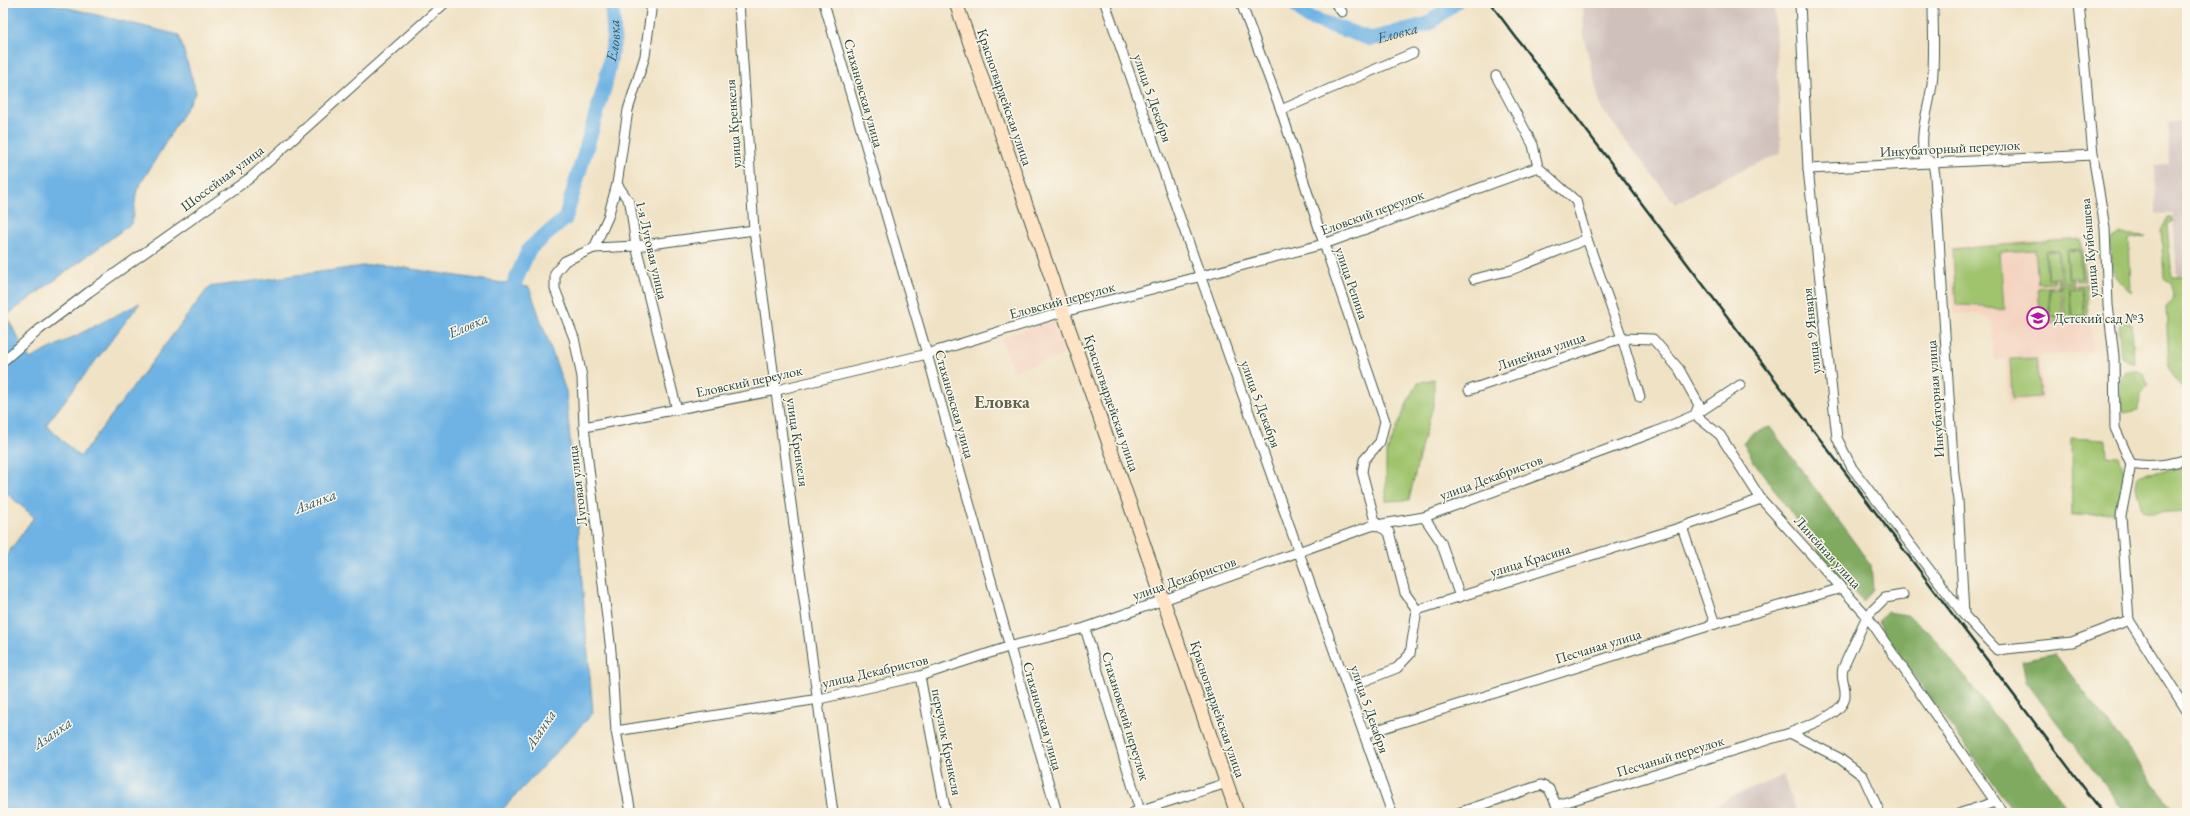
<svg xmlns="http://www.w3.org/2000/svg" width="2190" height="816" viewBox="0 0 2190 816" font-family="'EB Garamond',serif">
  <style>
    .built { fill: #f4d3c0 }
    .industrial { fill: #d0c0bc }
    .green { fill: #a0c46e; stroke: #608051 }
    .forest { fill: #80aa61; stroke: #50744a }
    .water { fill: #6eb3e4; stroke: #46788c }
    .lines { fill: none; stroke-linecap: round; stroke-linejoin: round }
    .river { stroke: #6eb3e4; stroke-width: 15 }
    .minor-casing { stroke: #3e564a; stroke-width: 11 }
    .secondary-casing { stroke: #3e564a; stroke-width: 15 }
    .minor { stroke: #fff; stroke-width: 9 }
    .secondary { stroke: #fee4c5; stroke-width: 13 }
    .rail { stroke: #1f3d34; stroke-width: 2.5 }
    .labels { text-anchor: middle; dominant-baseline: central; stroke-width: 3; stroke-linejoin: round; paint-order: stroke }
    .street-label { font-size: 14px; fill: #1f3d34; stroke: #fbf7ec }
    .poi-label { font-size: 14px; fill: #1f3d34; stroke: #fbf7ec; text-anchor: start }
    .water-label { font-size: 15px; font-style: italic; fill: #335a60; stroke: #fbf7ec }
    .district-label { font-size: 18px; font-weight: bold; fill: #5f644b; stroke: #fbf7ec }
  </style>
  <rect width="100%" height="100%" fill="#fbf7ec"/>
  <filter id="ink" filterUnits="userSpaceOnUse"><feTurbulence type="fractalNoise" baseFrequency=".025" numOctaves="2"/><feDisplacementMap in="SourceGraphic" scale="8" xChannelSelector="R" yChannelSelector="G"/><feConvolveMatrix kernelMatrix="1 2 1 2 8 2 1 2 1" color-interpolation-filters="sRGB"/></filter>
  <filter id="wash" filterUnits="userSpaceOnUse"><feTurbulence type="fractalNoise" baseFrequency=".012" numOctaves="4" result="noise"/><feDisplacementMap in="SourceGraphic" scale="16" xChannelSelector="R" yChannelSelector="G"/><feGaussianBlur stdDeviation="0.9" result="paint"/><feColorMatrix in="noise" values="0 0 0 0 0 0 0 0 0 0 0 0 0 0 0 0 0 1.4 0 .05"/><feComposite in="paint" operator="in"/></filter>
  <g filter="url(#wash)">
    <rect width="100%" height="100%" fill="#f0e2c5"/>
    <g class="built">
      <polygon points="2083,236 2092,352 2040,356 2043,401 2008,404 2006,359 1994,359 1992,321 1982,314 1954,314 1950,247"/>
      <polygon points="1053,321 1064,355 1013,371 1001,338"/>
    </g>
    <g class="industrial">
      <polygon points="1583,3 1774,3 1781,153 1715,182 1675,204 1601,108 1584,37"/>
      <polygon points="2183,3 2187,3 2187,88 2185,66"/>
      <polygon points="2187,120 2187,289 2186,277 2177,278 2173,213 2156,214 2155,165 2169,164 2168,123"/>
      <polygon points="1783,776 1797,813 1701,813 1735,795"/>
    </g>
    <g class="green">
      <polygon points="2168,217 2172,217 2173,221 2167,225 2172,277 2186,277 2187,391 2184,391 2171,374 2169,366 2166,307 2173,301 2172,285 2164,278 2161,231"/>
      <path d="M 2120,234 L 2146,236 L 2129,239 L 2131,292 C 2111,274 2111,270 2110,243 Z"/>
      <polygon points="2081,239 2085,281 2077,281 2076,279 2082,278 2080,249 2066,250 2068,278 2074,279 2074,282 2057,283 2057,280 2062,280 2059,250 2045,251 2047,279 2054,280 2054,283 2038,284 2035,250 2000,252 2004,309 1998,310 1984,306 1956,305 1953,249"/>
      <polygon points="2079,250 2081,277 2069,278 2067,251"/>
      <polygon points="2058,251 2060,278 2048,279 2046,252"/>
      <polygon points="2075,284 2075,287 2069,288 2071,317 2085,316 2083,287 2077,287 2077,285 2086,284 2088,321 2041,324 2038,288 2055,286 2048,288 2050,317 2065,316 2063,287 2057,287 2057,285"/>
      <polygon points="2061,288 2063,315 2051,316 2049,289"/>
      <polygon points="2082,288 2084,315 2072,316 2070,289"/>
      <polygon points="2121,321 2132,324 2134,363 2130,363 2121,357 2119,330"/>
      <polygon points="2036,358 2040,397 2012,399 2010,359"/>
      <path d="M 2127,371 L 2137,371 L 2145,376 L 2148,384 L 2140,394 L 2139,410 L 2124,413 C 2119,399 2117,383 2127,371 Z"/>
      <polygon points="1434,379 1434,403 1423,440 1409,500 1386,501 1386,455 1410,396 1418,383"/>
      <polygon points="2071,438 2106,440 2107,456 2119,457 2124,471 2117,512 2072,516"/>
      <polygon points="2187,468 2187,511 2151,513 2142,511 2136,486 2138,476 2147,473"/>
    </g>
    <g class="forest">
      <polygon points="1770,427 1871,565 1873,589 1863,602 1834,572 1755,463 1743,442 1754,432"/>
      <polygon points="1887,612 1907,615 1929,632 2072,813 2015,813 1883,634 1879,621"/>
      <polygon points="2055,654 2177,813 2126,813 2026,682 2022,661"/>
    </g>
    <polygon class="water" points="3,3 48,3 179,35 196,92 137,190 132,223 6,316 30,359 140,303 46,425 80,457 209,287 379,264 529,287 566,391 593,713 499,813 3,813 3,560 34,517 3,490"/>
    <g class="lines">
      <g class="river">
        <path id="s1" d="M 1294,3 L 1307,17 L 1371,39 L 1428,24 L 1455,3"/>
        <path id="s2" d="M 506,303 L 529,249 L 565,219 L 605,85 L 614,40 L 612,3"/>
      </g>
    </g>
  </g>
  <g filter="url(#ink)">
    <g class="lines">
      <g class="minor-casing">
        <g id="minor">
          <polyline points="652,3 645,56 628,110 617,184 630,203 636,246 677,410"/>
          <polyline points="739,3 754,230 833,813"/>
          <polyline points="824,3 927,354 1057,813"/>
          <polyline points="1105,3 1201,278 1392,813"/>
          <polyline points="1241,3 1281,110 1324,244 1385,421 1380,442 1364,460 1362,472 1376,525 1389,532 1405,593 1417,610"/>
          <polyline points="1335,3 1342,12"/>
          <polyline points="1800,3 1808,169 1837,438 1852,468 1964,615"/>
          <path d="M 1933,3 C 1933,30 1935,57 1932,84 C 1929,109 1919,131 1924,157 L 1933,163 L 1935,176 L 1954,475 L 1958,500 L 1964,615 L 1997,650 L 2072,642 L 2129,620"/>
          <polyline points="2079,3 2093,155 2105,228 2108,305 2114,356 2115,428 2131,464 2121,516 2129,620 2187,711"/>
          <polyline points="1496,76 1533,145 1538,167 1576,201 1587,239 1622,338 1653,339 1679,369 1699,405 1695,415 1720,435 1761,499 1867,616 2003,813"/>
          <polyline points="1281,110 1413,53"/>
          <polyline points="1808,169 2093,155"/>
          <polyline points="617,184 608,217 594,248 565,261 555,273 555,289 574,338 582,377 584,427 611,651 616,731 631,813"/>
          <polyline points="594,248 636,246 754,230"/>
          <polyline points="1474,279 1511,270 1587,239"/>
          <polyline points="3,361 40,329 89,292 250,178 445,3"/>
          <polyline points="1469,390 1622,338 1640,397"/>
          <polyline points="584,427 777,390 927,354 1056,314 1324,244 1538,167"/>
          <path d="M 2131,464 C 2149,467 2169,465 2187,459"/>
          <polyline points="1424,517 1441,542 1460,597"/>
          <polyline points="1682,527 1715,624"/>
          <polyline points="1085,628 1140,811"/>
          <polyline points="920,676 946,813"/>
          <polyline points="1349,687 1397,668 1410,654 1417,610 1682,527 1761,499"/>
          <polyline points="616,731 819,699 920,676 1008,647 1085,628 1371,526 1424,517 1655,432 1695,415 1740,385"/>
          <polyline points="1364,734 1715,624 1842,588"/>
          <polyline points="1557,805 1790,733"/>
          <polyline points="1132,813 1227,783"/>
          <polyline points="1458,813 1541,785 1549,789 1560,813"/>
          <path d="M 1880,813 L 1863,776 L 1839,758 L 1790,733 C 1807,725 1844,715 1845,696 C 1846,685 1840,679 1843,668 L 1867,616 L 1885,598 L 1903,595"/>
          <polyline points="1961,813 1995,802"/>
        </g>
      </g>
      <g class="secondary-casing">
        <polyline id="secondary" points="956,3 1237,813"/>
      </g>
      <use href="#minor" class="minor"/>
      <use href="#secondary" class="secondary"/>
      <polyline class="rail" points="1490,3 2103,813"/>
    </g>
  </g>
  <defs>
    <g id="school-ring" transform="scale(1.15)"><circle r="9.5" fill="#fbf7ec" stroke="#b5179e" stroke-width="1.5"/><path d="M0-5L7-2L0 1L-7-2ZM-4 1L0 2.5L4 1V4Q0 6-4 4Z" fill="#b5179e"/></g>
  </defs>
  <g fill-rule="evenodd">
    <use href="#school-ring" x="2038" y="318"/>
  </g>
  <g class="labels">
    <g class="street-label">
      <text transform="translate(864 93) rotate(74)">Стахановская улица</text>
      <text transform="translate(1005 97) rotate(71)">Красногвардейская улица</text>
      <text transform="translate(1153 98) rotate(71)">улица 5 Декабря</text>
      <text transform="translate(733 124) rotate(-94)">улица Кренкеля</text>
      <text transform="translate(1950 148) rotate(-3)">Инкубаторный переулок</text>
      <text transform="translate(222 178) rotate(-37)">Шоссейная улица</text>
      <text transform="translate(1372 212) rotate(-20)">Еловский переулок</text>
      <text transform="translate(2089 248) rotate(-95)">улица Куйбышева</text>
      <text transform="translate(652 250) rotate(77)">1-я Луговая улица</text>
      <text transform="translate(1352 283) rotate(71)">улица Репина</text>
      <text transform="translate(1062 300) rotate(-15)">Еловский переулок</text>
      <text transform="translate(1811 331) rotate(-96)">улица 9 Января</text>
      <text transform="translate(1541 351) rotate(-19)">Линейная улица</text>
      <text transform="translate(749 381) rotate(-12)">Еловский переулок</text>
      <text transform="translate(1935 399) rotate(-94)">Инкубаторная улица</text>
      <text transform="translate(1112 403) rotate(71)">Красногвардейская улица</text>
      <text transform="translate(955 404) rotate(74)">Стахановская улица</text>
      <text transform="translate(1261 404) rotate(70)">улица 5 Декабря</text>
      <text transform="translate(798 442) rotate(82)">улица Кренкеля</text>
      <text transform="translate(1491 477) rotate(-20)">улица Декабристов</text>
      <text transform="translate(577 486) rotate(-97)">Луговая улица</text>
      <text transform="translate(1828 552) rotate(48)">Линейная улица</text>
      <text transform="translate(1530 560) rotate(-17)">улица Красина</text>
      <text transform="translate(1184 578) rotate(-19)">улица Декабристов</text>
      <text transform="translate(1598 646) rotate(-17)">Песчаная улица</text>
      <text transform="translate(875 671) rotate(-13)">улица Декабристов</text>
      <text transform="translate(1218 709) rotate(71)">Красногвардейская улица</text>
      <text transform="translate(1370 709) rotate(71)">улица 5 Декабря</text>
      <text transform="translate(1043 716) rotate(74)">Стахановская улица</text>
      <text transform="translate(1126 716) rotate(73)">Стахановский переулок</text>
      <text transform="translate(947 742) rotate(79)">переулок Кренкеля</text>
      <text transform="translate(1670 756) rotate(-17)">Песчаный переулок</text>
    </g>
    <g class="poi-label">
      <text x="2054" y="318">Детский сад №3</text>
    </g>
    <g class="water-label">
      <text stroke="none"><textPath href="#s1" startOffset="114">Еловка</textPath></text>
      <text stroke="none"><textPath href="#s2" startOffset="291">Еловка</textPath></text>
      <text transform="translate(468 325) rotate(-23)">Еловка</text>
      <text transform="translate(315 501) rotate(-21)">Азанка</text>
      <text transform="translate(540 729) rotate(-56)">Азанка</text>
      <text transform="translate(52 733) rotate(-35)">Азанка</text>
    </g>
    <g class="district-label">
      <text x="1002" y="401">Еловка</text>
    </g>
  </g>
  <rect width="2190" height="816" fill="none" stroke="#fbf7ec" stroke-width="16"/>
</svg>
